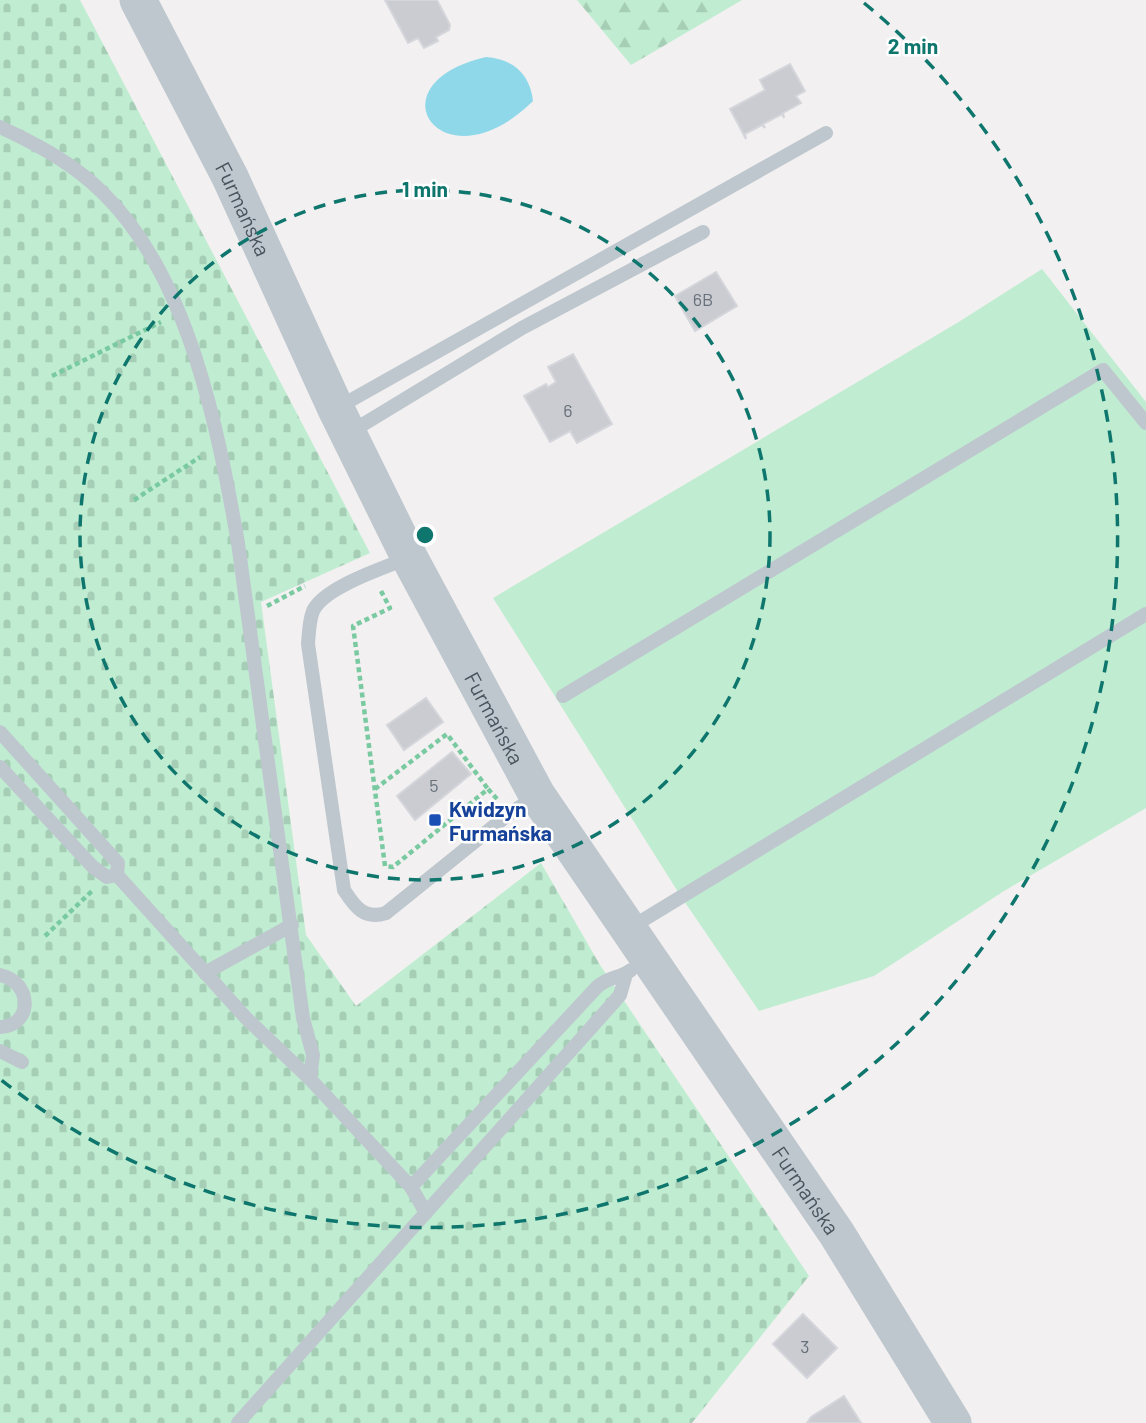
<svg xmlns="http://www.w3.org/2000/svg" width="1146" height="1423" viewBox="0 0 1146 1423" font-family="Barlow,sans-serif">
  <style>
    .forest { fill: url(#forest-firs) }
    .cemetery { fill: url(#cemetery-stones) }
    .green { fill: #c0edd1 }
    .water { fill: #8fd8e9 }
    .building { fill: #caccd2; stroke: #d4d6db; stroke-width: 2 }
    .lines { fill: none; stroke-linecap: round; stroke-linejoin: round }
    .path { stroke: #7acaa1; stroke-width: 4.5; stroke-dasharray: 5 3.5; stroke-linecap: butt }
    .service { stroke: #bec7ce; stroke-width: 14 }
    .tertiary { stroke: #bec7ce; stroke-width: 37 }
    .ring { fill: none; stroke: #0f766e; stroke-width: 3.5; stroke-dasharray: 12 9 }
    .transit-dot { fill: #1a4fb4; stroke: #fff; stroke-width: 2.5 }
    .labels { text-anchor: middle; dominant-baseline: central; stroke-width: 5; stroke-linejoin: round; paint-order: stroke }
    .number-label { font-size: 18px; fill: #68717a }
    .street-label { font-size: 21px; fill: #48535c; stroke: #fff }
    .transit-label { font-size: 21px; font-weight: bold; fill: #164399; stroke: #fff; text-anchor: start }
    .centre { fill: #0f766e; stroke: #fff; stroke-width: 3.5 }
    .ring-label { font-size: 21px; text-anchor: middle; font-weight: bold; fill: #0f766e; stroke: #fff; stroke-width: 5; stroke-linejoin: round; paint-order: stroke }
  </style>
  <defs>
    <pattern id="forest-firs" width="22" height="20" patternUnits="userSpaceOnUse" patternTransform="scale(1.75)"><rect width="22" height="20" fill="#c0edd1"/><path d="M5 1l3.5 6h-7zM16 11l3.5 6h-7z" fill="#a6cdb6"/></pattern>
    <pattern id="cemetery-stones" width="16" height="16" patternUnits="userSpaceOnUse" patternTransform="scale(1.75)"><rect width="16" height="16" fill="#c0edd1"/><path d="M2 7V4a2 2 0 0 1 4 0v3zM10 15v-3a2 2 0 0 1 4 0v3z" fill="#a6cdb6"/></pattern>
  </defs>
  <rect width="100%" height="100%" fill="#f2f0f0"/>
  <polygon class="forest" points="577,0 742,0 631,65"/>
  <polygon class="cemetery" points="0,0 80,0 370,553 261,602 306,935 356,1006 541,863 600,965 809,1276 692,1423 0,1423"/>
  <polygon class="green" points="1042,269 1146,402 1146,808 1004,891 874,976 759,1011 680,895 493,598 957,323"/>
  <path class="water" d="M 486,57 C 513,59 530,74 533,101 C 443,190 368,84 486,57 Z"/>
  <g class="building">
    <polygon points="385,0 437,0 450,25 449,30 436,37 438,41 424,48 418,38 408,43"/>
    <polygon points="790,64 805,91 796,96 801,103 783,113 784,118 782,114 763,124 765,128 762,125 745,134 746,139 730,109 765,90 760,80"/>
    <polygon points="716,272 737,306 695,331 675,296"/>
    <polygon points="573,354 612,424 577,443 570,431 550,442 524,396 546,384 548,387 556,382 548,367"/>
    <polygon points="426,698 443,722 404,750 387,725"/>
    <polygon points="452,752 471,774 415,820 397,796"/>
    <polygon points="803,1314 837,1348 807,1378 773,1344"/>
    <polygon points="844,1396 861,1423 807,1423 811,1417"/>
  </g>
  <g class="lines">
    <g class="path">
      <polyline points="52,376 161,322"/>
      <polyline points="134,500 200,457"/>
      <polyline points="381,591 390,608 353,626 385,866 393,867 488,789 497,799"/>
      <polyline points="267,606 305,586"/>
      <polyline points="375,789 447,734 488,789"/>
      <polyline points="45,936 92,891"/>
    </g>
    <g class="service">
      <path d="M 0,127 C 37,144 74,164 103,193 C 189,277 218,429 238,543 L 303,1018 L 313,1055 L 310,1079"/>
      <polyline points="337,408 826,133"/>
      <polyline points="349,433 522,328 703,232"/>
      <path d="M 408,558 C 384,568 324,587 313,611 C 309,621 309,633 308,644 L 344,890 C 355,907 364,920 386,913 L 509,814 L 537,796"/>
      <polyline points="563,696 1103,370 1146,423"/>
      <polyline points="0,732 118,863 117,875 246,1018 310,1079 411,1187 426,1213"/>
      <polyline points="0,767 93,867 107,877 117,875"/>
      <polyline points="630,928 1146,614"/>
      <polyline points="205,973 292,925"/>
      <path d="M 0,975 C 33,982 33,1026 0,1027"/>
      <polyline points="0,1051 22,1062"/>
      <path d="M 411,1187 L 597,987 C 610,975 620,979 631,970"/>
      <polyline points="238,1423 614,1002 620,995 626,974"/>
    </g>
    <path class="tertiary" id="s1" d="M 138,0 L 230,177 L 336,409 L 409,557 L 537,795 L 837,1234 L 953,1423"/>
  </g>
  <g class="ring">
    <circle cx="425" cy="535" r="345"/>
    <path d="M864 3A690 690 0 0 1 0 1079"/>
  </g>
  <rect class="transit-dot" x="428" y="813" width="14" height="14" rx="3.5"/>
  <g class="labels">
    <g class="number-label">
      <text x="703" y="299">6B</text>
      <text x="568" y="410">6</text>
      <text x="434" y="785">5</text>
      <text x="805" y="1346">3</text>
    </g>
    <g class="street-label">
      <text stroke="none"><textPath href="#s1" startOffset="234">Furmańska</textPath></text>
      <text stroke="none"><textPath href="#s1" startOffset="802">Furmańska</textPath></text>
      <text stroke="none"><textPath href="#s1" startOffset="1368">Furmańska</textPath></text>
    </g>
    <g class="transit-label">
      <text x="449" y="808">Kwidzyn<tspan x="449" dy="24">Furmańska</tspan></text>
    </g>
  </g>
  <circle cx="425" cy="535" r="10" class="centre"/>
  <g class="ring-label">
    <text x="913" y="54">2 min</text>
    <text x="425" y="197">1 min</text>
  </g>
</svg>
